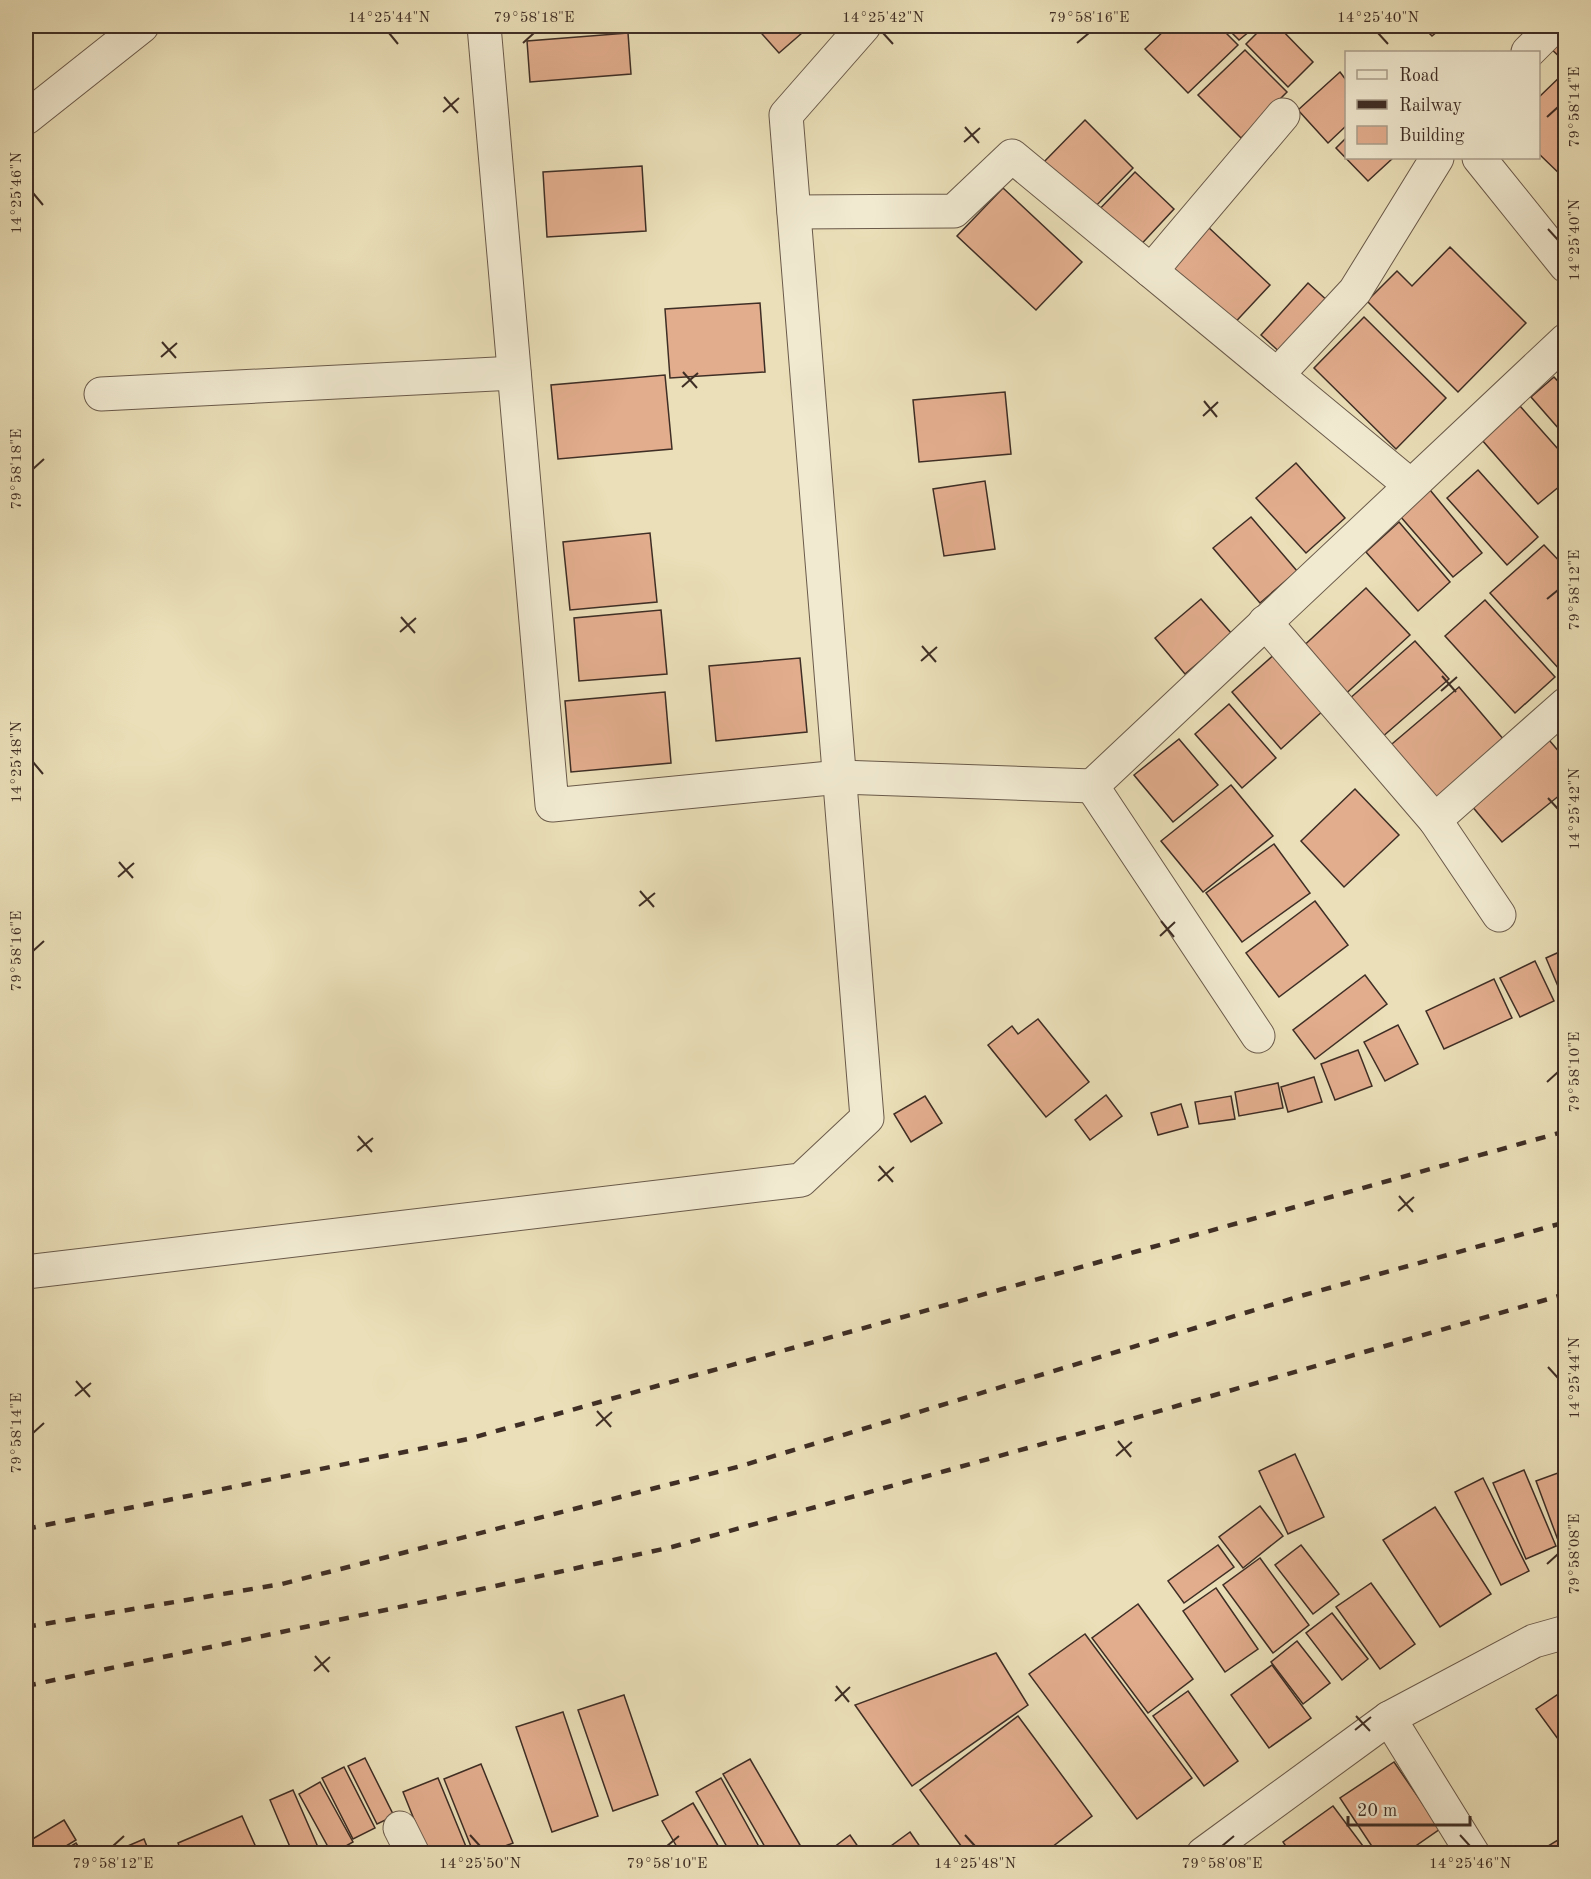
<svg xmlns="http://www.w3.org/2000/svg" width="1591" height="1879" viewBox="0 0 1591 1879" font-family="'Old Standard TT',serif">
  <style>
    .building { fill: #e2ad8d; stroke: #3f2e25; stroke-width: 1.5 }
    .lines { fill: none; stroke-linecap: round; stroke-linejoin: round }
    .minor-casing { stroke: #6a5a4a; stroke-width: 35 }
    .minor { stroke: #f1ead1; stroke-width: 33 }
    .rail { stroke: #3f2e25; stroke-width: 4.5; stroke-dasharray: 10 10; stroke-linecap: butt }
    .ticks { fill: none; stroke: #3f2e25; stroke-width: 2 }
    .neatline { fill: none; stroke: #3f2e25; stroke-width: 2 }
    .ticks-label { font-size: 15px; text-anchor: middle; fill: #3f2e25 }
  </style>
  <rect width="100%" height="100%" fill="#eadfb8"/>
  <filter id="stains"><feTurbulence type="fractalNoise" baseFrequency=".00333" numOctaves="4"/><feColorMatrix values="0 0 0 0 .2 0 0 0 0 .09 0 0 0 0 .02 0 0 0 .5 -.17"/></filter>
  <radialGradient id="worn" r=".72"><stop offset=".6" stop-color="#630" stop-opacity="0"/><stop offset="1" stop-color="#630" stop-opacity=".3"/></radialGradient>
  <g class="building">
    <polygon points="755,26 810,26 779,53"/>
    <polygon points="1169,26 1219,26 1238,45 1188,93 1145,49"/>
    <polygon points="1225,26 1256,26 1239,40"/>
    <polygon points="1264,26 1278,26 1313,62 1288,87 1246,44"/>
    <polygon points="1422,26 1444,26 1432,36"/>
    <polygon points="1566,26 1566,63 1546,44"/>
    <polygon points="628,33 631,74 530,82 527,41"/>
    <polygon points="1245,50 1287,92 1241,138 1198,95"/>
    <polygon points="1566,71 1566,180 1538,153 1538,98"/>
    <polygon points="1340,72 1346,80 1346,126 1328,143 1298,110"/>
    <polygon points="1085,120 1133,168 1088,214 1040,166"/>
    <polygon points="1346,138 1346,158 1393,158 1368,181 1336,148"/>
    <polygon points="642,166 646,231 547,237 543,172"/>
    <polygon points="1135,172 1174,209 1135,251 1095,214"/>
    <polygon points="1003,188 1082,262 1036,310 957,236"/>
    <polygon points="1207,226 1270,285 1228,330 1165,272"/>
    <polygon points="1450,247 1526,323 1458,392 1367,301 1397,271 1412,286"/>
    <polygon points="1308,283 1330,303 1283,355 1261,335"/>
    <polygon points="760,303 765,372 670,378 665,309"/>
    <polygon points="1364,317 1446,398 1396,449 1314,368"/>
    <polygon points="665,375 672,449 558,459 551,385"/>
    <polygon points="1554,377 1566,390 1566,437 1531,397"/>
    <polygon points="1005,392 1011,454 919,462 913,400"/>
    <polygon points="1520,406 1566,458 1566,481 1538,504 1482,440"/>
    <polygon points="1296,463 1345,518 1306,553 1256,498"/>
    <polygon points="1478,470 1538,537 1507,565 1447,498"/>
    <polygon points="985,481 995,549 944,556 933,489"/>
    <polygon points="1430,490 1482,553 1453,577 1400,516"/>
    <polygon points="1251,517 1297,571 1260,603 1213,548"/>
    <polygon points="1399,522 1450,582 1418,611 1366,552"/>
    <polygon points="650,533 657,602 570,610 563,542"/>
    <polygon points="1544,545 1566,568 1566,664 1560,670 1490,593"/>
    <polygon points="1366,588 1410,635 1340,699 1297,652"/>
    <polygon points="1201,599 1232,634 1185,674 1155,638"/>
    <polygon points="1485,600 1555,677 1515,713 1445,636"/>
    <polygon points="661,610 667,674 579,681 574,618"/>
    <polygon points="1415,641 1449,679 1381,738 1348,700"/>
    <polygon points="1276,653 1325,709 1281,749 1232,692"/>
    <polygon points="800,658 807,732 716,741 709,666"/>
    <polygon points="1459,687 1510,747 1438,809 1386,749"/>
    <polygon points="665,692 671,763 571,772 565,701"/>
    <polygon points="1229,704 1276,758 1242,788 1195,734"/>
    <polygon points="1544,734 1566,760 1566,790 1502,842 1466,799"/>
    <polygon points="1179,739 1218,785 1173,822 1134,775"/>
    <polygon points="1231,785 1273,836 1203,892 1161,841"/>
    <polygon points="1355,789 1399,835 1344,887 1301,841"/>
    <polygon points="1274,844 1310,893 1242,942 1206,893"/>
    <polygon points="1315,901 1348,945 1279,997 1246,953"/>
    <polygon points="1566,949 1566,997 1563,998 1546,958"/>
    <polygon points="1535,961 1554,1001 1520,1017 1500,978"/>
    <polygon points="1365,975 1387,1004 1315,1059 1293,1030"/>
    <polygon points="1494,979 1512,1018 1444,1049 1426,1011"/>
    <polygon points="1038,1019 1089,1082 1046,1117 988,1045 1012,1026 1018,1034"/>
    <polygon points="1398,1025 1418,1064 1385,1081 1364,1042"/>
    <polygon points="1358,1050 1372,1086 1335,1100 1321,1064"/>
    <polygon points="1314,1077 1322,1102 1288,1112 1281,1087"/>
    <polygon points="1278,1083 1283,1108 1239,1116 1235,1092"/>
    <polygon points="1106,1095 1122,1116 1090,1140 1075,1120"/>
    <polygon points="925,1096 942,1123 911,1142 894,1114"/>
    <polygon points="1231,1096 1235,1119 1199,1124 1195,1102"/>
    <polygon points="1181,1104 1188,1127 1158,1135 1151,1113"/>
    <polygon points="1295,1454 1324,1517 1288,1534 1259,1471"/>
    <polygon points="1524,1470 1556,1546 1526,1559 1493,1483"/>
    <polygon points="1566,1470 1566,1559 1565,1559 1536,1481"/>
    <polygon points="1483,1478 1529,1571 1501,1585 1455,1492"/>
    <polygon points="1260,1506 1283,1536 1243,1568 1219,1537"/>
    <polygon points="1435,1507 1491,1594 1440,1627 1383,1540"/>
    <polygon points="1218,1545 1234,1567 1184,1603 1168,1581"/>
    <polygon points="1301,1545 1339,1594 1313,1614 1275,1565"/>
    <polygon points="1260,1558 1309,1625 1273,1653 1223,1585"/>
    <polygon points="1371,1583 1415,1644 1380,1669 1336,1607"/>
    <polygon points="1216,1588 1258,1649 1225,1672 1183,1611"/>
    <polygon points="1138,1604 1193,1679 1148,1713 1092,1638"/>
    <polygon points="1332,1613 1368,1659 1342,1680 1306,1633"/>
    <polygon points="1085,1634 1192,1778 1137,1819 1029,1674"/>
    <polygon points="1297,1641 1330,1683 1303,1704 1271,1662"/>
    <polygon points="996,1653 1028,1705 912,1786 855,1705"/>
    <polygon points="1272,1665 1311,1718 1269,1748 1231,1695"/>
    <polygon points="1566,1689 1566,1750 1536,1709"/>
    <polygon points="1188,1691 1238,1761 1204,1786 1153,1716"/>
    <polygon points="624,1695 658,1795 613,1811 578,1710"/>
    <polygon points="563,1712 598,1816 552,1832 516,1727"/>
    <polygon points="1018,1716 1092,1816 1043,1854 967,1854 920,1790"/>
    <polygon points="365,1758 394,1816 377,1824 348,1766"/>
    <polygon points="750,1759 800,1845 785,1854 769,1854 723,1774"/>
    <polygon points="1394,1762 1440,1829 1404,1854 1377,1854 1340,1798"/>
    <polygon points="481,1764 513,1843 485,1854 474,1854 444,1779"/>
    <polygon points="344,1767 375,1828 353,1839 322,1778"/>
    <polygon points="438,1778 469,1854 428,1854 403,1792"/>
    <polygon points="721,1778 763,1854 731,1854 696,1792"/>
    <polygon points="320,1782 353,1842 332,1854 299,1794"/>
    <polygon points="293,1790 321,1854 293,1854 270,1800"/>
    <polygon points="693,1803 723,1854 681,1854 662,1821"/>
    <polygon points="1333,1806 1369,1854 1291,1854 1283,1842"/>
    <polygon points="242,1816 259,1854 182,1854 178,1843"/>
    <polygon points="64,1820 76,1840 53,1854 26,1854 26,1843"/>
    <polygon points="910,1832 925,1854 880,1854"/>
    <polygon points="850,1835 863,1854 825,1854"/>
    <polygon points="1566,1835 1566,1854 1535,1854"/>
    <polygon points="144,1839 150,1854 109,1854"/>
    <polygon points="76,1843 83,1854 58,1854"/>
  </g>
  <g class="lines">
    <g class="minor-casing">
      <g id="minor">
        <polyline points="484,26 552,805 840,777 1092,786 1566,340"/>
        <polyline points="1528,52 1554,26"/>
        <polyline points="26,118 142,26"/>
        <polyline points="1479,158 1566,266"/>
        <polyline points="794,212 954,211 1012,156 1410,485"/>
        <polyline points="1151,271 1283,115"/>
        <polyline points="1277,375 1355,291 1437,158"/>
        <polyline points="101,394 514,373"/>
        <polyline points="1265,622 1435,820 1499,915"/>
        <polyline points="1092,786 1258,1036"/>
        <polyline points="1435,820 1566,704"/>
        <polyline points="26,1272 801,1180 867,1118 786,115 864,26"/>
        <polyline points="1389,1718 1473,1854"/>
        <polyline points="400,1828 413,1854"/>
        <polyline points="1203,1854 1389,1718 1534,1641 1566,1632"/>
      </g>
    </g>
    <use href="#minor" class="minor"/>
    <g class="rail">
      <polyline points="26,1529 468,1439 1566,1131"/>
      <polyline points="26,1627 282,1584 741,1466 1304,1295 1566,1222"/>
      <polyline points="26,1686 409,1605 672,1547 1114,1424 1566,1294"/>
    </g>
  </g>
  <path class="ticks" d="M 389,33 L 398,44M 883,33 L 893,44M 1378,33 L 1388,44M 523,43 L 534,33M 1077,43 L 1089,33M 444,97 L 458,113M 443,112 L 459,98M 1547,117 L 1558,107M 965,127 L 979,143M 964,142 L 980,128M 33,193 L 43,205M 1548,229 L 1558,240M 162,342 L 176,358M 161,357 L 177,343M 683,372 L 697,388M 682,387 L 698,373M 1204,401 L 1217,417M 1203,416 L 1218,402M 33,469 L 44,459M 1547,599 L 1558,590M 401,617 L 415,633M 400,632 L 416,618M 922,646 L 936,662M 921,661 L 937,647M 1442,676 L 1456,692M 1441,691 L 1457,677M 33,762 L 43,774M 1548,798 L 1558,809M 119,862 L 133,878M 118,877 L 134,863M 640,891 L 654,907M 639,906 L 655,893M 1161,921 L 1174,937M 1160,936 L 1175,922M 33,951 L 44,941M 1547,1082 L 1558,1072M 358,1136 L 372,1152M 357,1151 L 373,1138M 879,1166 L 893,1182M 878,1181 L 894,1167M 1399,1196 L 1413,1212M 1398,1211 L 1414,1197M 1548,1367 L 1558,1378M 76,1381 L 90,1397M 75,1396 L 91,1383M 597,1411 L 611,1427M 596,1426 L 612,1412M 33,1433 L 44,1423M 1118,1441 L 1131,1457M 1116,1456 L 1132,1442M 1547,1564 L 1558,1554M 315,1656 L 329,1672M 314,1671 L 330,1657M 836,1686 L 849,1702M 835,1701 L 850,1687M 1356,1716 L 1370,1731M 1355,1730 L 1371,1717M 470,1835 L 480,1846M 965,1835 L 975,1846M 1460,1835 L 1470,1846M 113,1846 L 124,1836M 667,1846 L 679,1836M 1222,1846 L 1234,1836"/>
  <rect width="1591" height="1879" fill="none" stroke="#eadfb8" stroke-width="66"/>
  <rect x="1345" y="51" width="195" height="108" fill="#f1ead1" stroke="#aa9f8c" stroke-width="1.5"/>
  <rect x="1357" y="70" width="30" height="9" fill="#f1ead1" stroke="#aa9f8c" stroke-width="1.5"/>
  <text x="1399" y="81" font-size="18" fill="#3f2e25">Road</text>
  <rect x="1357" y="100" width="30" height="9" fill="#3f2e25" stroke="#aa9f8c" stroke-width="1.5"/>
  <text x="1399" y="111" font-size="18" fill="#3f2e25">Railway</text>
  <rect x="1357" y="126" width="30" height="18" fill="#e2ad8d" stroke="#aa9f8c" stroke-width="1.5"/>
  <text x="1399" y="141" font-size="18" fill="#3f2e25">Building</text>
  <path d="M1348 1816v9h122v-9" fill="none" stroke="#3f2e25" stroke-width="3"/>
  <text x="1357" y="1816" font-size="18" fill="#3f2e25" stroke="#f1ead1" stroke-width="4.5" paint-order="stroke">20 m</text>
  <rect x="33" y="33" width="1525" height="1813" class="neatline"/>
  <g class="ticks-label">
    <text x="389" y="22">14°25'44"N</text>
    <text x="534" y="22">79°58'18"E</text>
    <text x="883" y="22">14°25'42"N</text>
    <text x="1089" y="22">79°58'16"E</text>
    <text x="1378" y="22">14°25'40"N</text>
    <text transform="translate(1574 107) rotate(-90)" y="5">79°58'14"E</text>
    <text transform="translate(16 193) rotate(-90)" y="5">14°25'46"N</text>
    <text transform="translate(1574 240) rotate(-90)" y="5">14°25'40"N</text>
    <text transform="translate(16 469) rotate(-90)" y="5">79°58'18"E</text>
    <text transform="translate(1574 590) rotate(-90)" y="5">79°58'12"E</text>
    <text transform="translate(16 762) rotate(-90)" y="5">14°25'48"N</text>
    <text transform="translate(1574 809) rotate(-90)" y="5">14°25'42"N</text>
    <text transform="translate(16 951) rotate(-90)" y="5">79°58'16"E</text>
    <text transform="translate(1574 1072) rotate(-90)" y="5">79°58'10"E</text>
    <text transform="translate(1574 1378) rotate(-90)" y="5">14°25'44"N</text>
    <text transform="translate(16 1433) rotate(-90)" y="5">79°58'14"E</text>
    <text transform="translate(1574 1554) rotate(-90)" y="5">79°58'08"E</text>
    <text x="113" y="1868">79°58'12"E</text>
    <text x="480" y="1868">14°25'50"N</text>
    <text x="667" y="1868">79°58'10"E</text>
    <text x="975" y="1868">14°25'48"N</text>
    <text x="1222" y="1868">79°58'08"E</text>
    <text x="1470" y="1868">14°25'46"N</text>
  </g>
  <rect width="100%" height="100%" filter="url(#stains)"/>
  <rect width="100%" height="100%" fill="url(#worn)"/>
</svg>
